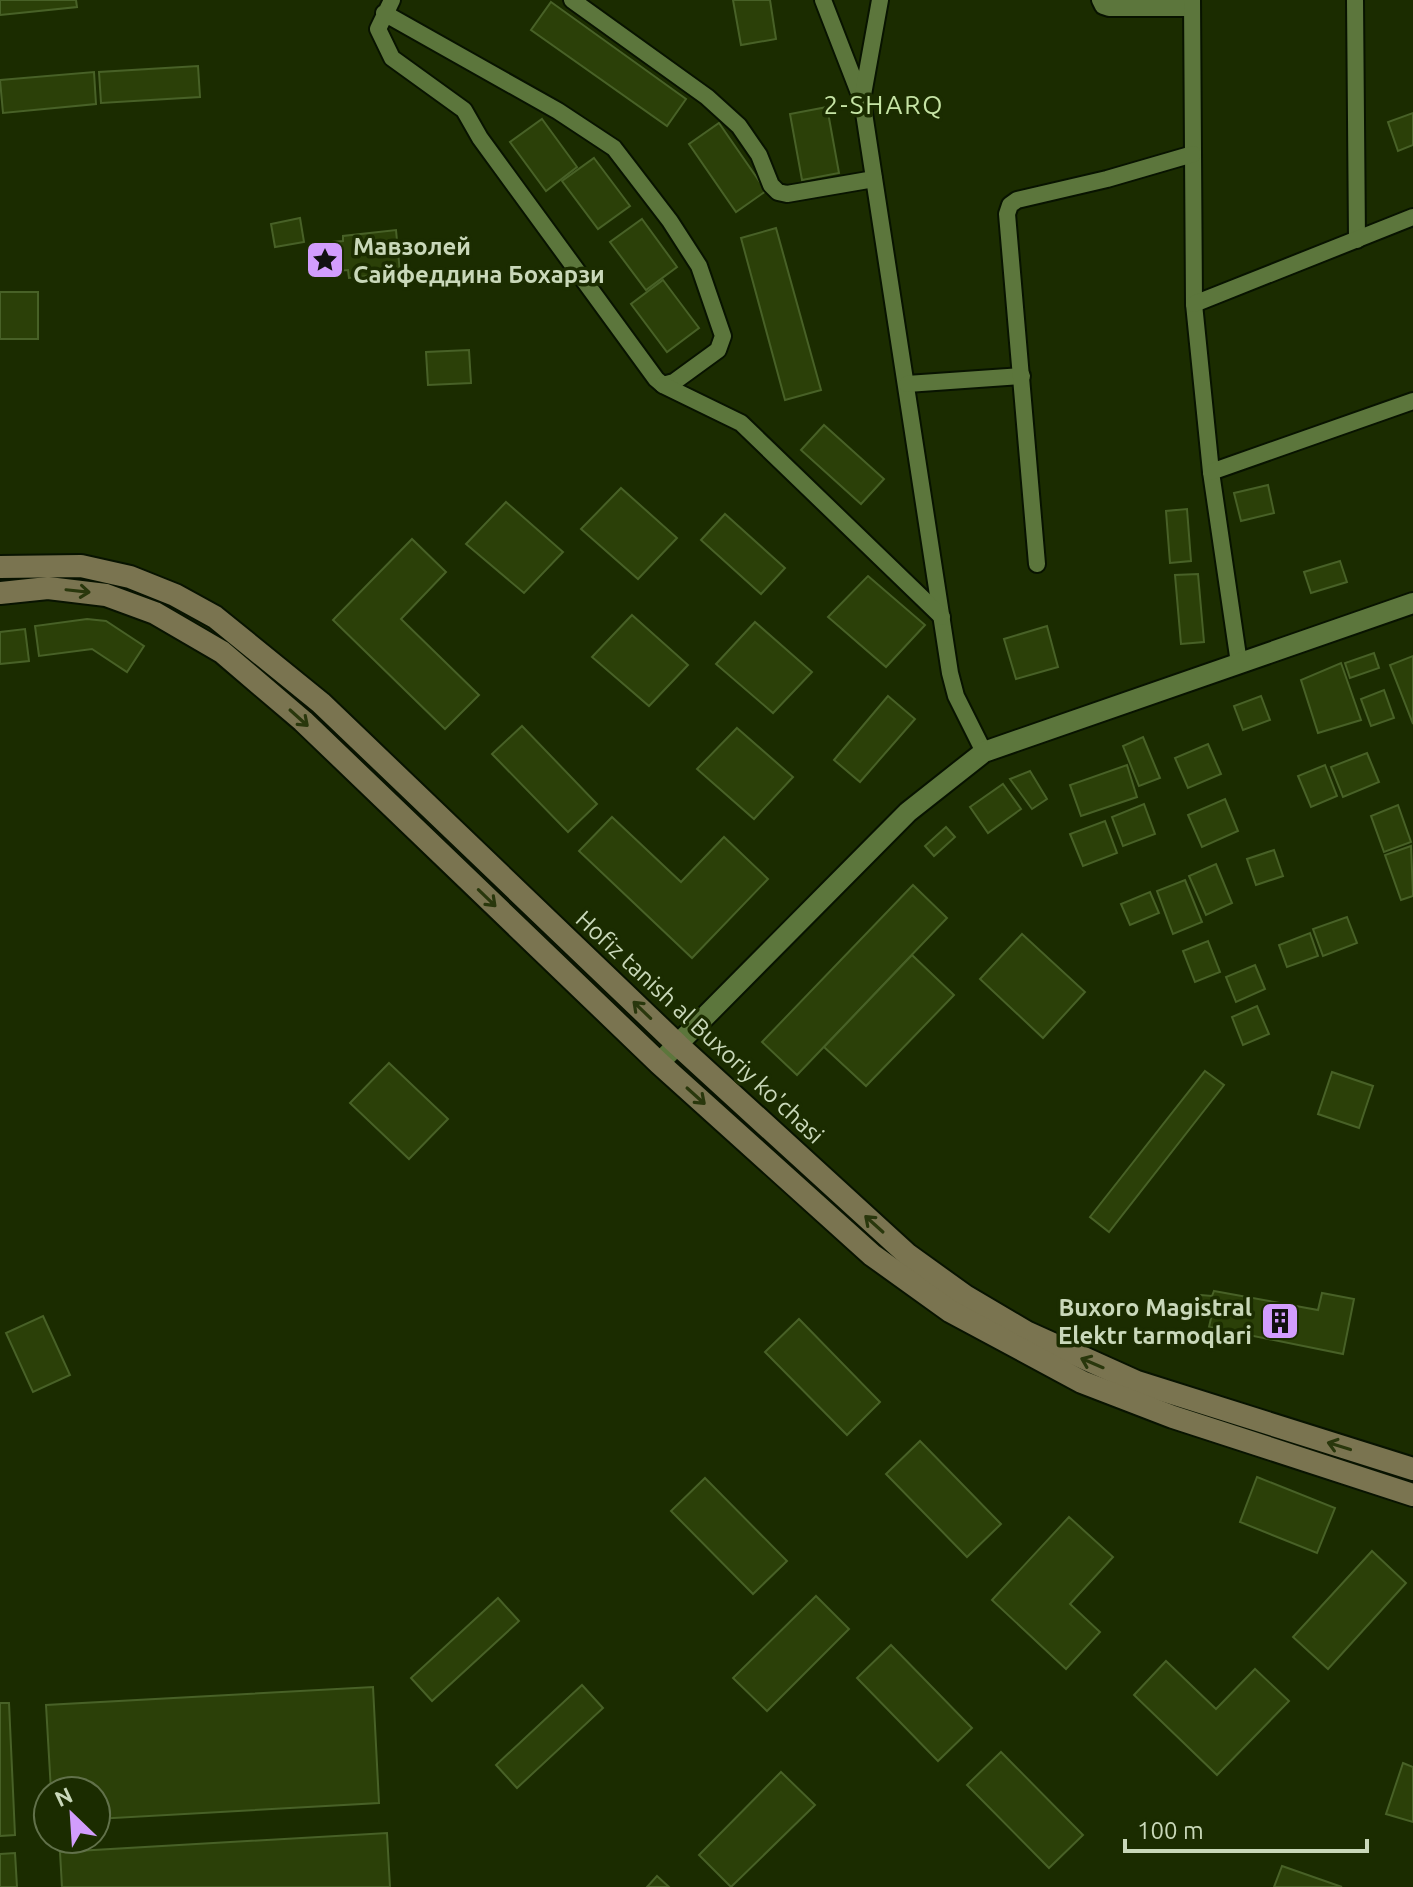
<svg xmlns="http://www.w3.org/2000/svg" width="1413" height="1887" viewBox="0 0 1413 1887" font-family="Ubuntu,sans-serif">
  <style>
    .building { fill: #2b4008; stroke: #486127; stroke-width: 2 }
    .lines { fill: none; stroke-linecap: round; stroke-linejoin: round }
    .minor-casing { stroke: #081300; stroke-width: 20 }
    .tertiary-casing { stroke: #081300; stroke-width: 24 }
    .secondary-casing { stroke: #081300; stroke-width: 26 }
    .minor { stroke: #5c763c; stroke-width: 16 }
    .tertiary { stroke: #5c763c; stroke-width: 20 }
    .secondary { stroke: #7a7450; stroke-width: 22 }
    .oneway { stroke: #29370c }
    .labels { text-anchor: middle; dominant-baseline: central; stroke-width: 7; stroke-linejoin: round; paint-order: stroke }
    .poi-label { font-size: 24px; font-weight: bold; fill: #c9d8b9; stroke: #1b2c00; text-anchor: start }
    .street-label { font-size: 24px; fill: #c9d8b9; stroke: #1b2c00 }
    .neighbourhood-label { font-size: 26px; letter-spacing: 2px; fill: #c6e4a5; stroke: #1b2c00 }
  </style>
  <rect width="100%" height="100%" fill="#1b2c00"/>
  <g class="building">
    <polygon points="0,0 76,0 77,7 0,15"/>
    <polygon points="733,0 770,0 776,39 741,45"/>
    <polygon points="551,2 686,99 667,126 531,30"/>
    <polygon points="198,66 200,97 101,103 99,72"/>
    <polygon points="94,72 96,104 3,113 0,80"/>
    <polygon points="827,107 839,173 802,180 790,114"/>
    <polygon points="1413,113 1413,145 1398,151 1388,122"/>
    <polygon points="542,119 577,167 546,191 510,142"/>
    <polygon points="719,123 766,191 736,212 689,144"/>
    <polygon points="594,158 630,206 598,229 562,181"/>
    <polygon points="300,218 304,242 275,247 271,224"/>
    <polygon points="642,219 677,267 646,290 610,242"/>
    <polygon points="776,228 821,390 785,400 741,238"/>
    <polygon points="396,230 400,273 349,278 348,270 313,273 310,244 343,241 343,236"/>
    <polygon points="663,280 699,328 667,352 631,304"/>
    <rect x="0" y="292" width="38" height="47"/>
    <polygon points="469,350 471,383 428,385 426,352"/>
    <polygon points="824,425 884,479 861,504 801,450"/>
    <polygon points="1268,485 1274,513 1241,521 1234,493"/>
    <polygon points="621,488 677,538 638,579 581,529"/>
    <polygon points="506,502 563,552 524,593 466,544"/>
    <polygon points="1187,509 1191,561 1170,563 1166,511"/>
    <polygon points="725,514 785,568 761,594 701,540"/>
    <polygon points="412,539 446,572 401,619 479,695 445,729 333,620"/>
    <polygon points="1340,561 1347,582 1311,593 1304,572"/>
    <polygon points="1198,574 1204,642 1181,644 1175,575"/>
    <polygon points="868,576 925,625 886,667 828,617"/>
    <polygon points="632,615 688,665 649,706 592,657"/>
    <polygon points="87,619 106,621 144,646 127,672 92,649 39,656 35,626"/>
    <polygon points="755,622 812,672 773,713 716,664"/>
    <polygon points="1047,626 1058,667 1016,679 1004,639"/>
    <polygon points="25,629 29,661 0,664 0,632"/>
    <polygon points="1374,653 1379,668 1350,678 1345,663"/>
    <polygon points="1413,656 1413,724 1390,665"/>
    <polygon points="1341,663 1361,720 1318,733 1301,680"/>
    <polygon points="1384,690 1394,718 1371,726 1361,699"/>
    <polygon points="888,696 915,719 860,782 834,760"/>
    <polygon points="1261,696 1270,720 1243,730 1234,706"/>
    <polygon points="522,726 597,804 568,832 492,754"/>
    <polygon points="737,728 793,777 754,819 697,769"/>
    <polygon points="1143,737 1160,778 1139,786 1123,746"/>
    <polygon points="1208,744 1221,774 1188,788 1175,758"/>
    <polygon points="1367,753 1379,782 1343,797 1331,767"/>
    <polygon points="1127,765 1137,797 1081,816 1070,785"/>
    <polygon points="1325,765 1337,796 1311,807 1298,776"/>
    <polygon points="1030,771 1047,799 1032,809 1010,779"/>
    <polygon points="1003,784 1021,809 988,833 970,807"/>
    <polygon points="1225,799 1238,831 1202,847 1188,815"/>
    <polygon points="1144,804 1155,834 1123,846 1112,817"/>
    <polygon points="1398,805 1411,842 1384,852 1371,816"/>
    <polygon points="612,817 681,882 724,837 768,879 692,958 579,851"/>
    <polygon points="1105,821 1117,853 1083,866 1070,834"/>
    <polygon points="946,827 955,837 934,856 925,846"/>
    <polygon points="1411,846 1413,896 1401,900 1385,855"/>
    <polygon points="1274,850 1283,876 1256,885 1247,859"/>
    <polygon points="1216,864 1232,903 1206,915 1189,876"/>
    <polygon points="1185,880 1202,922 1173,934 1157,891"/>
    <polygon points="913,885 947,918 797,1075 762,1042"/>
    <polygon points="1150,892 1159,913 1130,925 1121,904"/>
    <polygon points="1347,917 1357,943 1323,956 1313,929"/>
    <polygon points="1310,933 1318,956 1287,967 1279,945"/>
    <polygon points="1022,934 1085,992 1043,1038 980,979"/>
    <polygon points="1208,941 1220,972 1195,982 1183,951"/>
    <polygon points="912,955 954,995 866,1086 824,1047"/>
    <polygon points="1255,965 1265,989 1236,1002 1226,977"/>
    <polygon points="1257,1006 1269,1034 1243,1045 1232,1017"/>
    <polygon points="389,1063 448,1119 409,1159 350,1103"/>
    <polygon points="1205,1071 1224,1085 1109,1232 1090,1217"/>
    <polygon points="1332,1072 1373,1086 1359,1128 1318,1114"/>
    <polygon points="1214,1291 1318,1310 1322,1293 1354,1299 1343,1354 1209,1327 1212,1314 1197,1311 1201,1295 1212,1296"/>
    <polygon points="43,1316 70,1375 33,1392 6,1333"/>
    <polygon points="799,1319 880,1402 847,1435 765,1352"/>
    <polygon points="920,1441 1001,1524 967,1557 886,1474"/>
    <polygon points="1257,1477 1335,1508 1317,1553 1240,1522"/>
    <polygon points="705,1478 787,1561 753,1594 671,1511"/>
    <polygon points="1069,1517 1113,1557 1070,1604 1100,1632 1066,1669 992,1600"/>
    <polygon points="1372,1551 1406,1583 1328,1669 1293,1637"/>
    <polygon points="816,1596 849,1629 767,1711 733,1678"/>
    <polygon points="498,1598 519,1621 432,1701 411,1678"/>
    <polygon points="891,1645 972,1728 938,1761 857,1678"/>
    <polygon points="1166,1661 1216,1709 1255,1669 1289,1701 1217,1775 1134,1695"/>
    <polygon points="582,1685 603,1708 517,1788 496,1765"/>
    <polygon points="373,1687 379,1803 96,1819 96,1791 51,1791 46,1705"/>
    <polygon points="0,1703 9,1703 15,1835 0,1836"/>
    <polygon points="1001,1752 1083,1835 1049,1868 967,1785"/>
    <polygon points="1403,1763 1413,1767 1413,1822 1386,1814"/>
    <polygon points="781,1772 815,1805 731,1887 699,1855"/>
    <polygon points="387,1833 390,1887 62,1887 60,1852"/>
    <polygon points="15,1853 17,1887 0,1887 0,1854"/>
    <polygon points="1282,1866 1342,1887 1274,1887"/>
    <polygon points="657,1876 669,1887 647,1887"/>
  </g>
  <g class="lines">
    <g class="minor-casing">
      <g id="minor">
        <polyline points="572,0 707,97 739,126 759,155 771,185 778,192 787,194 874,179"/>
        <polyline points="823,0 861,98"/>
        <polyline points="880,0 862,100 950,673 956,696 984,752"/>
        <polyline points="1100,0 1103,6 1109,8 1192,8"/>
        <polyline points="1192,0 1194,304 1211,472 1239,663"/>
        <polyline points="1355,0 1357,240"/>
        <polyline points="384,13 558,111 614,148 670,221 699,266 723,336 718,350 674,382 663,385 656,379 480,138 464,110 392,58 378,29 392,0"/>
        <polyline points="1194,304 1413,217"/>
        <polyline points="907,384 1022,376"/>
        <polyline points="663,385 741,423 942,617"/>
        <polyline points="1211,472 1413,401"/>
        <polyline points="1037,564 1007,214 1010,205 1017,200 1107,179 1193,154"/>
      </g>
    </g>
    <g class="tertiary-casing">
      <polyline id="tertiary" points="659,1063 908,812 984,752 1413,603"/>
    </g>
    <g class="secondary-casing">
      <g id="secondary">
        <polyline points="0,567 81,566 130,577 175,595 215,617 321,703 678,1045 908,1255 965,1296 1026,1332 1137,1382 1413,1469"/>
        <polyline points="0,593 48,588 106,595 155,613 222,652 303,721 659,1063 872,1255 950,1311 1082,1382 1173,1417 1413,1495"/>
      </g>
    </g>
    <use href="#minor" class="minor"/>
    <use href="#tertiary" class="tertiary"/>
    <use href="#secondary" class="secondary"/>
  </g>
  <defs><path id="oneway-shaft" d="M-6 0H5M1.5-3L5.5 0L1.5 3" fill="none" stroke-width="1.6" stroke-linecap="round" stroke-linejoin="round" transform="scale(2)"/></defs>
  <g class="oneway">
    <use href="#oneway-shaft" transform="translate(78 591) rotate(6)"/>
    <use href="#oneway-shaft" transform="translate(299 718) rotate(42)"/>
    <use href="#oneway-shaft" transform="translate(487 898) rotate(44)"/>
    <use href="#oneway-shaft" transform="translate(642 1010) rotate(-136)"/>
    <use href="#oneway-shaft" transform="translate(696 1096) rotate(42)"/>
    <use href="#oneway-shaft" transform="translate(874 1224) rotate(-138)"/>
    <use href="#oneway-shaft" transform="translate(1092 1363) rotate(-157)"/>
    <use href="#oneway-shaft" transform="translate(1339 1446) rotate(-163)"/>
  </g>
  <defs>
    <g id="sight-square" transform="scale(2)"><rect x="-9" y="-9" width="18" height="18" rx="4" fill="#d29dfd" stroke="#1b2c00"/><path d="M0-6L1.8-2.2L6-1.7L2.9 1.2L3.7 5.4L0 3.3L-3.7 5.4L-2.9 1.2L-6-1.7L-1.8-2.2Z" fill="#111"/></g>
    <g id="building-square" transform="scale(2)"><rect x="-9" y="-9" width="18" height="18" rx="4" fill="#d29dfd" stroke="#1b2c00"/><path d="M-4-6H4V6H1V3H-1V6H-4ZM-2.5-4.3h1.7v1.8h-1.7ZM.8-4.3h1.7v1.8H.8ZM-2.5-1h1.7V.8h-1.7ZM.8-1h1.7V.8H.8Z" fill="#111"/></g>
  </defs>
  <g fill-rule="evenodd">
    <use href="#sight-square" x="325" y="260"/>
    <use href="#building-square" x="1280" y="1321"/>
  </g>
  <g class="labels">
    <g class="poi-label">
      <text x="353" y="246">Мавзолей<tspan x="353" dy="28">Сайфеддина Бохарзи</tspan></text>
      <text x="1252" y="1307" text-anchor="end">Buxoro Magistral<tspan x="1252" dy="28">Elektr tarmoqlari</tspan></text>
    </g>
    <g class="street-label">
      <text transform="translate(700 1027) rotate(43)">Hofiz tanish al Buxoriy ko'chasi</text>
    </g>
    <g class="neighbourhood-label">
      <text x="884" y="104">2-SHARQ</text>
    </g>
  </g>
  <g transform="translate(72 1815) rotate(335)"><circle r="38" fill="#1b2c00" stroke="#61714a" stroke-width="2"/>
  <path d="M0-6L14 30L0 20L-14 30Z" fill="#d29dfd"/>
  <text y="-12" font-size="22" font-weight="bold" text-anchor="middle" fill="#c9d8b9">N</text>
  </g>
  <path d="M1125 1839v12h242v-12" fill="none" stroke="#c9d8b9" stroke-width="4"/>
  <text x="1137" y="1839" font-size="24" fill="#c9d8b9" stroke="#1b2c00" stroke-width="6" paint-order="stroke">100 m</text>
</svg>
